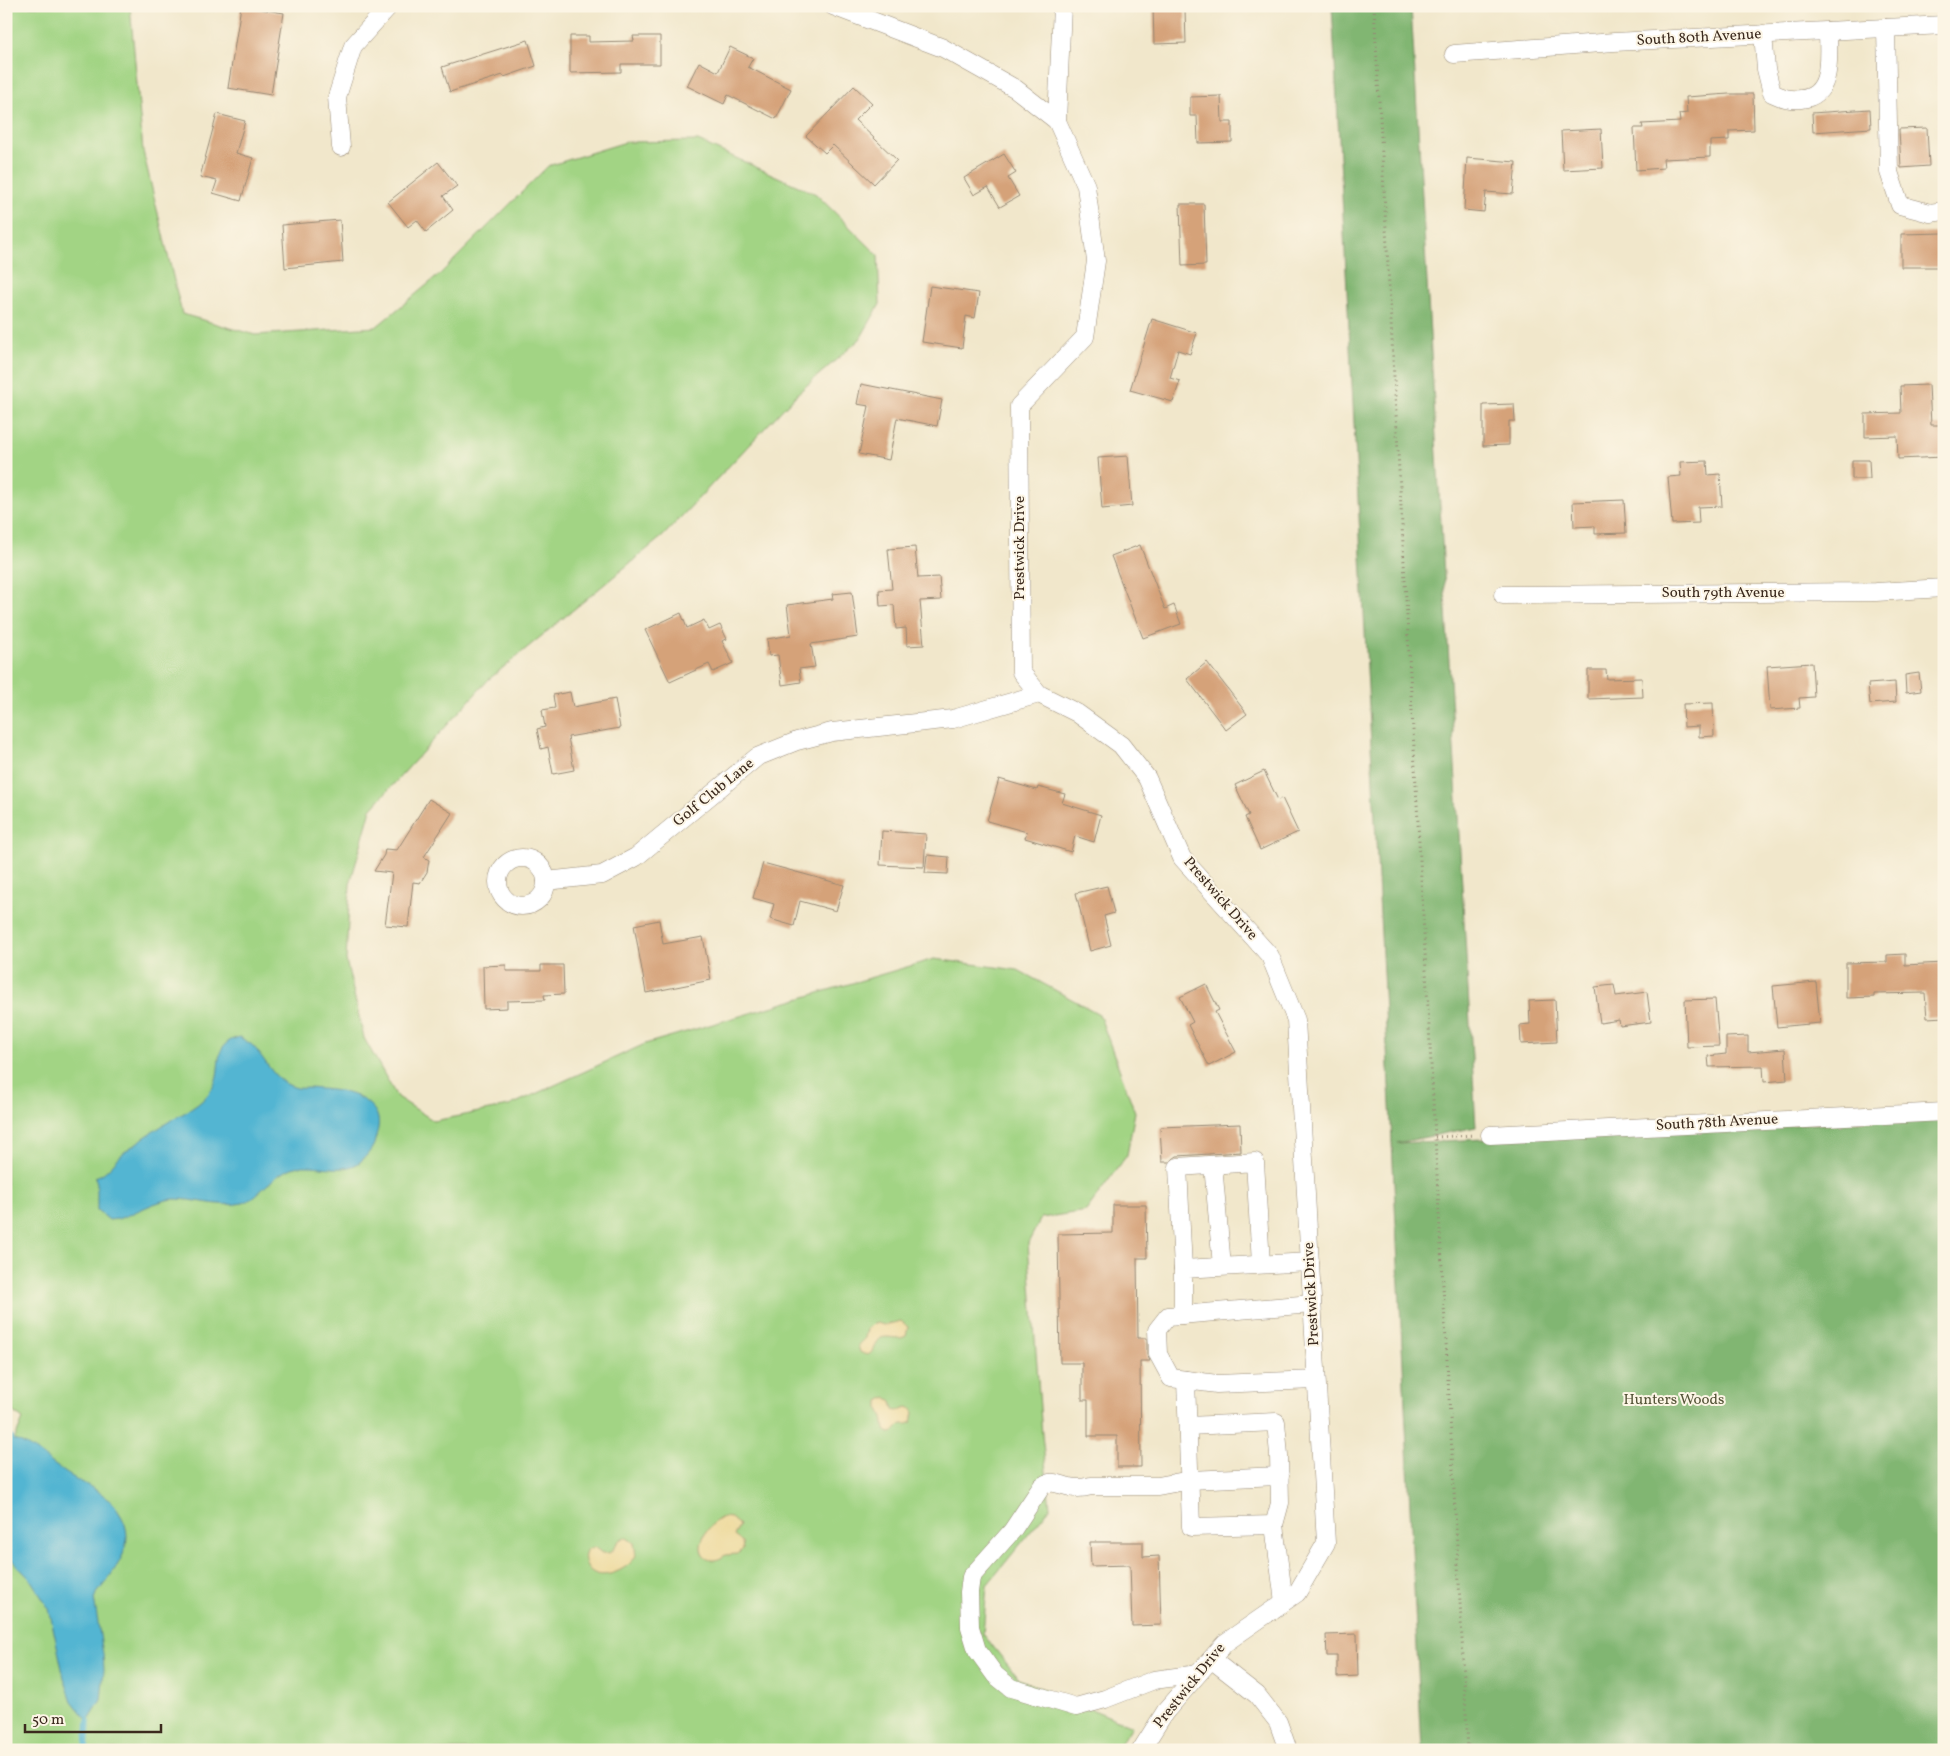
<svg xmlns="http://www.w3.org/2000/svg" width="1950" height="1756" viewBox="0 0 1950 1756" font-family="Vollkorn,serif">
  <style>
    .green { fill: #a2d484; stroke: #6e7f51 }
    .forest { fill: #81b672; stroke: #5e7048 }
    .sand { fill: #eeda9e; stroke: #94825e }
    .water { fill: #53b5d2; stroke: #477078 }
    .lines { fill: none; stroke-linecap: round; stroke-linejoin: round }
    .stream { stroke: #53b5d2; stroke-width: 5.5 }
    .building { fill: #d5a279 }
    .minor-casing { stroke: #968874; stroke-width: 19 }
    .path { stroke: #968874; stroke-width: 3; stroke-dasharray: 1 4; stroke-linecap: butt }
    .minor { stroke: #fff; stroke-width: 18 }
    .labels { text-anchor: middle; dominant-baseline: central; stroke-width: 4; stroke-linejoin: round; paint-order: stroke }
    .street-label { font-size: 15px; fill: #3b2a1e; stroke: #fcf5e5 }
    .park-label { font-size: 15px; fill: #555438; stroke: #fcf5e5 }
  </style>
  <rect width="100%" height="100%" fill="#fcf5e5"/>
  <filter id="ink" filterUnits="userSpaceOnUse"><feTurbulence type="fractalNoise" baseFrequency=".02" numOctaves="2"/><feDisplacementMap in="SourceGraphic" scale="10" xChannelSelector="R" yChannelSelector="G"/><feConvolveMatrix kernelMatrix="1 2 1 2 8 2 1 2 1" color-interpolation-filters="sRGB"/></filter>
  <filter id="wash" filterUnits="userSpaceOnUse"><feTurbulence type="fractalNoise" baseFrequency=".0096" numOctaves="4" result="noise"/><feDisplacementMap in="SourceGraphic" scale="20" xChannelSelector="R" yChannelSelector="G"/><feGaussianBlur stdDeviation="1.12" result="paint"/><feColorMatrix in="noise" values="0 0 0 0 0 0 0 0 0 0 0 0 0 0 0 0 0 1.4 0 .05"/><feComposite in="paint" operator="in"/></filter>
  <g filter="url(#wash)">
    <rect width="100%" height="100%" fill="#f1e7cb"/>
    <polygon class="green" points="6,6 130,6 143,151 182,314 255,335 376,327 439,275 548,166 626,142 698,141 816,194 878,255 880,304 860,339 798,393 663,536 488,680 371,809 350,884 346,960 364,1038 397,1097 434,1121 509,1106 645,1044 934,959 1018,970 1099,1014 1135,1112 1127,1155 1086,1211 1041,1218 1028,1243 1042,1435 1050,1508 987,1585 983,1634 1019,1679 1132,1726 1117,1750 6,1750 6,1460 23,1419 6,1407"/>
    <polygon class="forest" points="1332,6 1411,6 1476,1127 1397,1143 1944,1118 1944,1750 1422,1750 1392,1143"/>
    <g class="sand">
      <path d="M 901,1321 L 908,1327 L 906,1336 C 898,1341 887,1334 879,1339 C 872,1344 875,1361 860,1352 L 858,1345 L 865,1338 L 867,1329 L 871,1325 L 877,1323 L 884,1325 Z"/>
      <polygon points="886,1397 892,1401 894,1410 897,1411 907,1407 912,1409 914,1413 912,1422 908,1424 902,1424 894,1432 889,1433 885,1430 883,1417 879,1409 879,1401"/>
      <path d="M 723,1517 L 731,1518 L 739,1525 L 734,1536 L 742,1542 L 743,1549 L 738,1554 L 725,1555 C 719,1561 706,1563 702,1553 C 697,1540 712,1521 723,1517 Z"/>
      <path d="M 623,1538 L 627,1538 L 634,1543 L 636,1555 C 630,1570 595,1586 586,1564 C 584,1559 584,1554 587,1549 L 594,1547 L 602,1553 L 609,1553 C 616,1549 615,1541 623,1538 Z"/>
    </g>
    <g class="water">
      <path d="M 239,1037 C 243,1039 248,1042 252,1045 C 266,1059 273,1081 294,1087 C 298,1089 304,1088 309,1088 C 332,1090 360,1090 375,1111 C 381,1121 378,1129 375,1140 C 374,1146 371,1150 366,1156 C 347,1180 317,1160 292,1168 C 273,1174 257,1199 243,1203 C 220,1208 197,1199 175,1199 C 158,1199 134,1214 118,1219 L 109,1220 L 97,1210 L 97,1183 L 95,1177 C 109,1173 115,1159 127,1150 C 139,1141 152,1132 165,1124 C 182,1113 203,1106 213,1087 C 224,1067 210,1045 239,1037 Z"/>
      <path d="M 11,1439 C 33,1445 50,1463 69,1475 C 79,1481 90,1486 99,1492 C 107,1497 113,1503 118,1511 C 142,1545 112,1571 94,1598 L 103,1654 L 104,1670 L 101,1700 L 88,1721 L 72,1701 L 64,1678 L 49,1609 L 30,1579 L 6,1554 L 6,1443 Z"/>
    </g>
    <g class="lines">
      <g class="stream">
        <polyline points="6,1435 11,1438"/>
        <polyline points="86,1750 88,1721"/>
      </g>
    </g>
    <g id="blocks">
      <g class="building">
        <polygon points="241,6 284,13 271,95 228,88"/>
        <polygon points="1153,6 1179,6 1179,10 1185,10 1186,43 1154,44"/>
        <polygon points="570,36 589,36 589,42 634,41 633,36 660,36 660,64 621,64 621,72 570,73"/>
        <polygon points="528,40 536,66 504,77 503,75 450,92 442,67"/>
        <polygon points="730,47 753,58 748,67 791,89 776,119 728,95 724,104 687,86 699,62 718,72"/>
        <polygon points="854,86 872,103 855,120 897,160 874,184 833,145 825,153 806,136"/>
        <polygon points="1729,94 1753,94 1754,130 1729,131 1729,140 1710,141 1710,157 1663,159 1664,168 1636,170 1634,128 1643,128 1642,124 1680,122 1679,114 1687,113 1686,97"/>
        <polygon points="1221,96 1222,122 1232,122 1232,142 1198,143 1197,116 1190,116 1190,97"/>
        <polygon points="1870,109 1871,128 1813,132 1812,113"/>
        <polygon points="217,114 245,121 236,153 253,158 241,201 213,193 217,181 200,177"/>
        <polygon points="1927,128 1929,166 1901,168 1899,129"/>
        <polygon points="1601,129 1603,168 1563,170 1561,131"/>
        <polygon points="1004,154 1016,173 1008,178 1019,196 1000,207 988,187 974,195 964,178"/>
        <polygon points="1467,158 1516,162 1513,194 1486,192 1484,212 1464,210"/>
        <polygon points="438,162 457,186 443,196 453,210 426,232 417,220 408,227 388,202"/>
        <polygon points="1180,204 1204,204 1206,265 1182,266"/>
        <polygon points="340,220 343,262 285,268 282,225"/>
        <polygon points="1944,233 1944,267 1901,267 1901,234"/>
        <polygon points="930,286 979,293 975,318 966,316 962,348 922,342"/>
        <polygon points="1152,319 1197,333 1190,354 1178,350 1170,378 1180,381 1173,402 1130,390"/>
        <polygon points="861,384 942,400 937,426 897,418 889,460 859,454 869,406 857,404"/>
        <polygon points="1929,385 1931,425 1944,425 1944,457 1898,459 1897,436 1865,437 1865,414 1901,413 1900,386"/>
        <polygon points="1514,404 1515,421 1509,421 1509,445 1483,446 1483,405"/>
        <polygon points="1128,456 1132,506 1102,509 1098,458"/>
        <polygon points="1852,460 1869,460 1870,479 1852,479"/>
        <polygon points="1707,461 1708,475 1720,474 1722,506 1698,507 1699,523 1672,524 1668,477 1681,476 1680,462"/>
        <polygon points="1624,500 1626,533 1595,534 1595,526 1574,527 1573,502"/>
        <polygon points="1140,545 1165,609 1174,605 1181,624 1143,638 1111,556"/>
        <polygon points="915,547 918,578 939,577 941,600 920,601 924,645 907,646 906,628 896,629 894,605 880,606 879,590 892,589 888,549"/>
        <polygon points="852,592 858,637 811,644 815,667 799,669 801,682 782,685 778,655 769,656 767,639 791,635 787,605 833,599 832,594"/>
        <polygon points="681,613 687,628 704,620 709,630 720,625 727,639 722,641 733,663 713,672 709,664 670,682 645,630"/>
        <polygon points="1207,662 1247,714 1226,730 1187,679"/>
        <polygon points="1812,663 1814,697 1799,698 1800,708 1770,710 1767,666"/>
        <polygon points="1588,670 1606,670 1607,679 1642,678 1643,697 1588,699"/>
        <polygon points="1919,673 1921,691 1906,693 1905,675"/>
        <polygon points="1895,682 1896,702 1870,704 1868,684"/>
        <polygon points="570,692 573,707 615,699 620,728 568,737 574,770 553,774 548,747 541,749 537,729 545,727 542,710 555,708 553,695"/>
        <polygon points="1713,703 1714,736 1699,737 1699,726 1684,727 1683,704"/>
        <polygon points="1264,771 1278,800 1282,798 1298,832 1260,850 1245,817 1249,815 1235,785"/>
        <polygon points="999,779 1037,790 1038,787 1065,794 1062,803 1101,815 1094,842 1075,836 1071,852 1025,838 1027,832 987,821"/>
        <polygon points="429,799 452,813 424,857 429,860 427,872 420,883 413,882 408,927 385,925 392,873 374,871 384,855 385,849 397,850"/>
        <polygon points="882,831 926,834 924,867 880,865"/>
        <polygon points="927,855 949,857 948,874 925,873"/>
        <polygon points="763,863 844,885 836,911 800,901 794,926 770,919 774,904 753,898"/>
        <polygon points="1107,886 1114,913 1104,916 1111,945 1090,951 1076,893"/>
        <polygon points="659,920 663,944 703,937 711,980 646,993 634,925"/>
        <polygon points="1905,954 1905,965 1943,963 1944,1017 1927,1018 1925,993 1874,994 1874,997 1846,998 1846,963 1887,962 1887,955"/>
        <polygon points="506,965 506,971 541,971 541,965 563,965 564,994 544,995 545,1000 507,1001 507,1008 484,1009 483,966"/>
        <polygon points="1816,982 1820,1023 1777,1027 1773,986"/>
        <polygon points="1206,984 1219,1010 1215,1012 1236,1052 1209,1066 1188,1025 1193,1022 1180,997"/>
        <polygon points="1614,985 1616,996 1647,992 1651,1022 1620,1026 1619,1020 1600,1023 1595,987"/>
        <polygon points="1715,999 1719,1046 1687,1047 1685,1000"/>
        <polygon points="1555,1000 1557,1042 1521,1044 1520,1025 1530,1024 1529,1001"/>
        <polygon points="1748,1036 1748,1052 1785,1049 1787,1080 1764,1082 1763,1066 1709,1067 1708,1056 1726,1054 1726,1037"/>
        <polygon points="1240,1124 1241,1152 1177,1156 1169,1162 1162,1162 1160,1127"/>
        <polygon points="1113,1205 1146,1205 1147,1258 1137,1258 1138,1338 1147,1338 1147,1354 1150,1361 1140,1361 1141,1467 1117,1467 1117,1436 1088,1436 1088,1400 1082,1400 1082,1363 1060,1363 1058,1234 1113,1233"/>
        <polygon points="1090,1542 1143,1542 1143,1557 1159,1556 1161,1625 1132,1626 1130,1565 1091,1566"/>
        <polygon points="1357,1634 1358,1676 1337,1677 1337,1656 1327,1656 1326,1635"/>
      </g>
    </g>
  </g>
  <g filter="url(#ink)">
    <use href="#blocks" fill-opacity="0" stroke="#968874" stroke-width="1"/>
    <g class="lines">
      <g class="minor-casing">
        <g id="minor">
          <polyline points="833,6 943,48 1016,89 1057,121"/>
          <polyline points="1062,6 1057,121 1086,186 1096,261 1085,337 1019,406 1021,672 1039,694 1077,713 1121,745 1147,778 1182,858 1270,956 1296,1020 1326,1543 1297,1593 1225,1643 1165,1712 1141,1750"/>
          <polyline points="1886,28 1889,172 1900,205 1930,213 1944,211"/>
          <path d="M 1763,34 L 1766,69 L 1772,93 C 1783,98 1789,100 1801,99 C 1834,96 1828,55 1828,31"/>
          <polyline points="1454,54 1614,42 1944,25"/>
          <polyline points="341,147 337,97 353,46 389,6"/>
          <polyline points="1503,595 1876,592 1944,588"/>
          <circle cx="522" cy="882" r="24"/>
          <polyline points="546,881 602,875 636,857 757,757 797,741 832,732 953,719 1039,694"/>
          <polyline points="1490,1135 1944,1112"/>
          <polyline points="1213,1165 1222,1266"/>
          <polyline points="1183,1269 1178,1167 1255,1162 1261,1264"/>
          <polyline points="1312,1304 1168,1316 1157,1330 1158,1354 1171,1378 1217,1384 1316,1380"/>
          <polyline points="1183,1315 1183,1269 1310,1262"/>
          <polyline points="1186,1380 1191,1527 1274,1525 1284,1602"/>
          <polyline points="1188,1426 1276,1422 1279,1455 1280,1503 1274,1525"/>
          <polyline points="1211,1659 1257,1695 1278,1722 1288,1750"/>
          <path d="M 1198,1674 L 1154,1680 L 1105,1699 L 1076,1707 L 1011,1688 L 995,1675 L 977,1650 L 970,1627 L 969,1592 L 971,1577 L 1012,1531 L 1042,1486 C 1053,1479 1059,1485 1070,1487 C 1077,1489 1084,1488 1091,1486 L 1158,1486 L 1190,1480 L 1280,1476"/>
        </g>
      </g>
      <g class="path">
        <polyline points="1374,6 1468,1750"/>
        <polyline points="1435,1137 1474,1135"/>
      </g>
      <use href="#minor" class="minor"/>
    </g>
  </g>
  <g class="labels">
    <g class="street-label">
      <text transform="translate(1699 38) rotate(-3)">South 80th Avenue</text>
      <text transform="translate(1020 548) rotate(-90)">Prestwick Drive</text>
      <text x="1723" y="593">South 79th Avenue</text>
      <text transform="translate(714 793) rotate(-39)">Golf Club Lane</text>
      <text transform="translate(1220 899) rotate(49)">Prestwick Drive</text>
      <text transform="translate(1717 1123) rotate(-3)">South 78th Avenue</text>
      <text transform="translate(1312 1294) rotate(-93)">Prestwick Drive</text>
      <text transform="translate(1190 1686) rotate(-51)">Prestwick Drive</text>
    </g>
    <g class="park-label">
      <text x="1674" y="1400">Hunters Woods</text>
    </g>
  </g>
  <rect width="1950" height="1756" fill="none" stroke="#fcf5e5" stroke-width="25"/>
  <path d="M25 1724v8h136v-8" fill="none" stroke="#3b2a1e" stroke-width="2.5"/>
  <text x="32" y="1724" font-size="15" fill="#3b2a1e" stroke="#fcf5e5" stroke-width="4" paint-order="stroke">50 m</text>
</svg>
